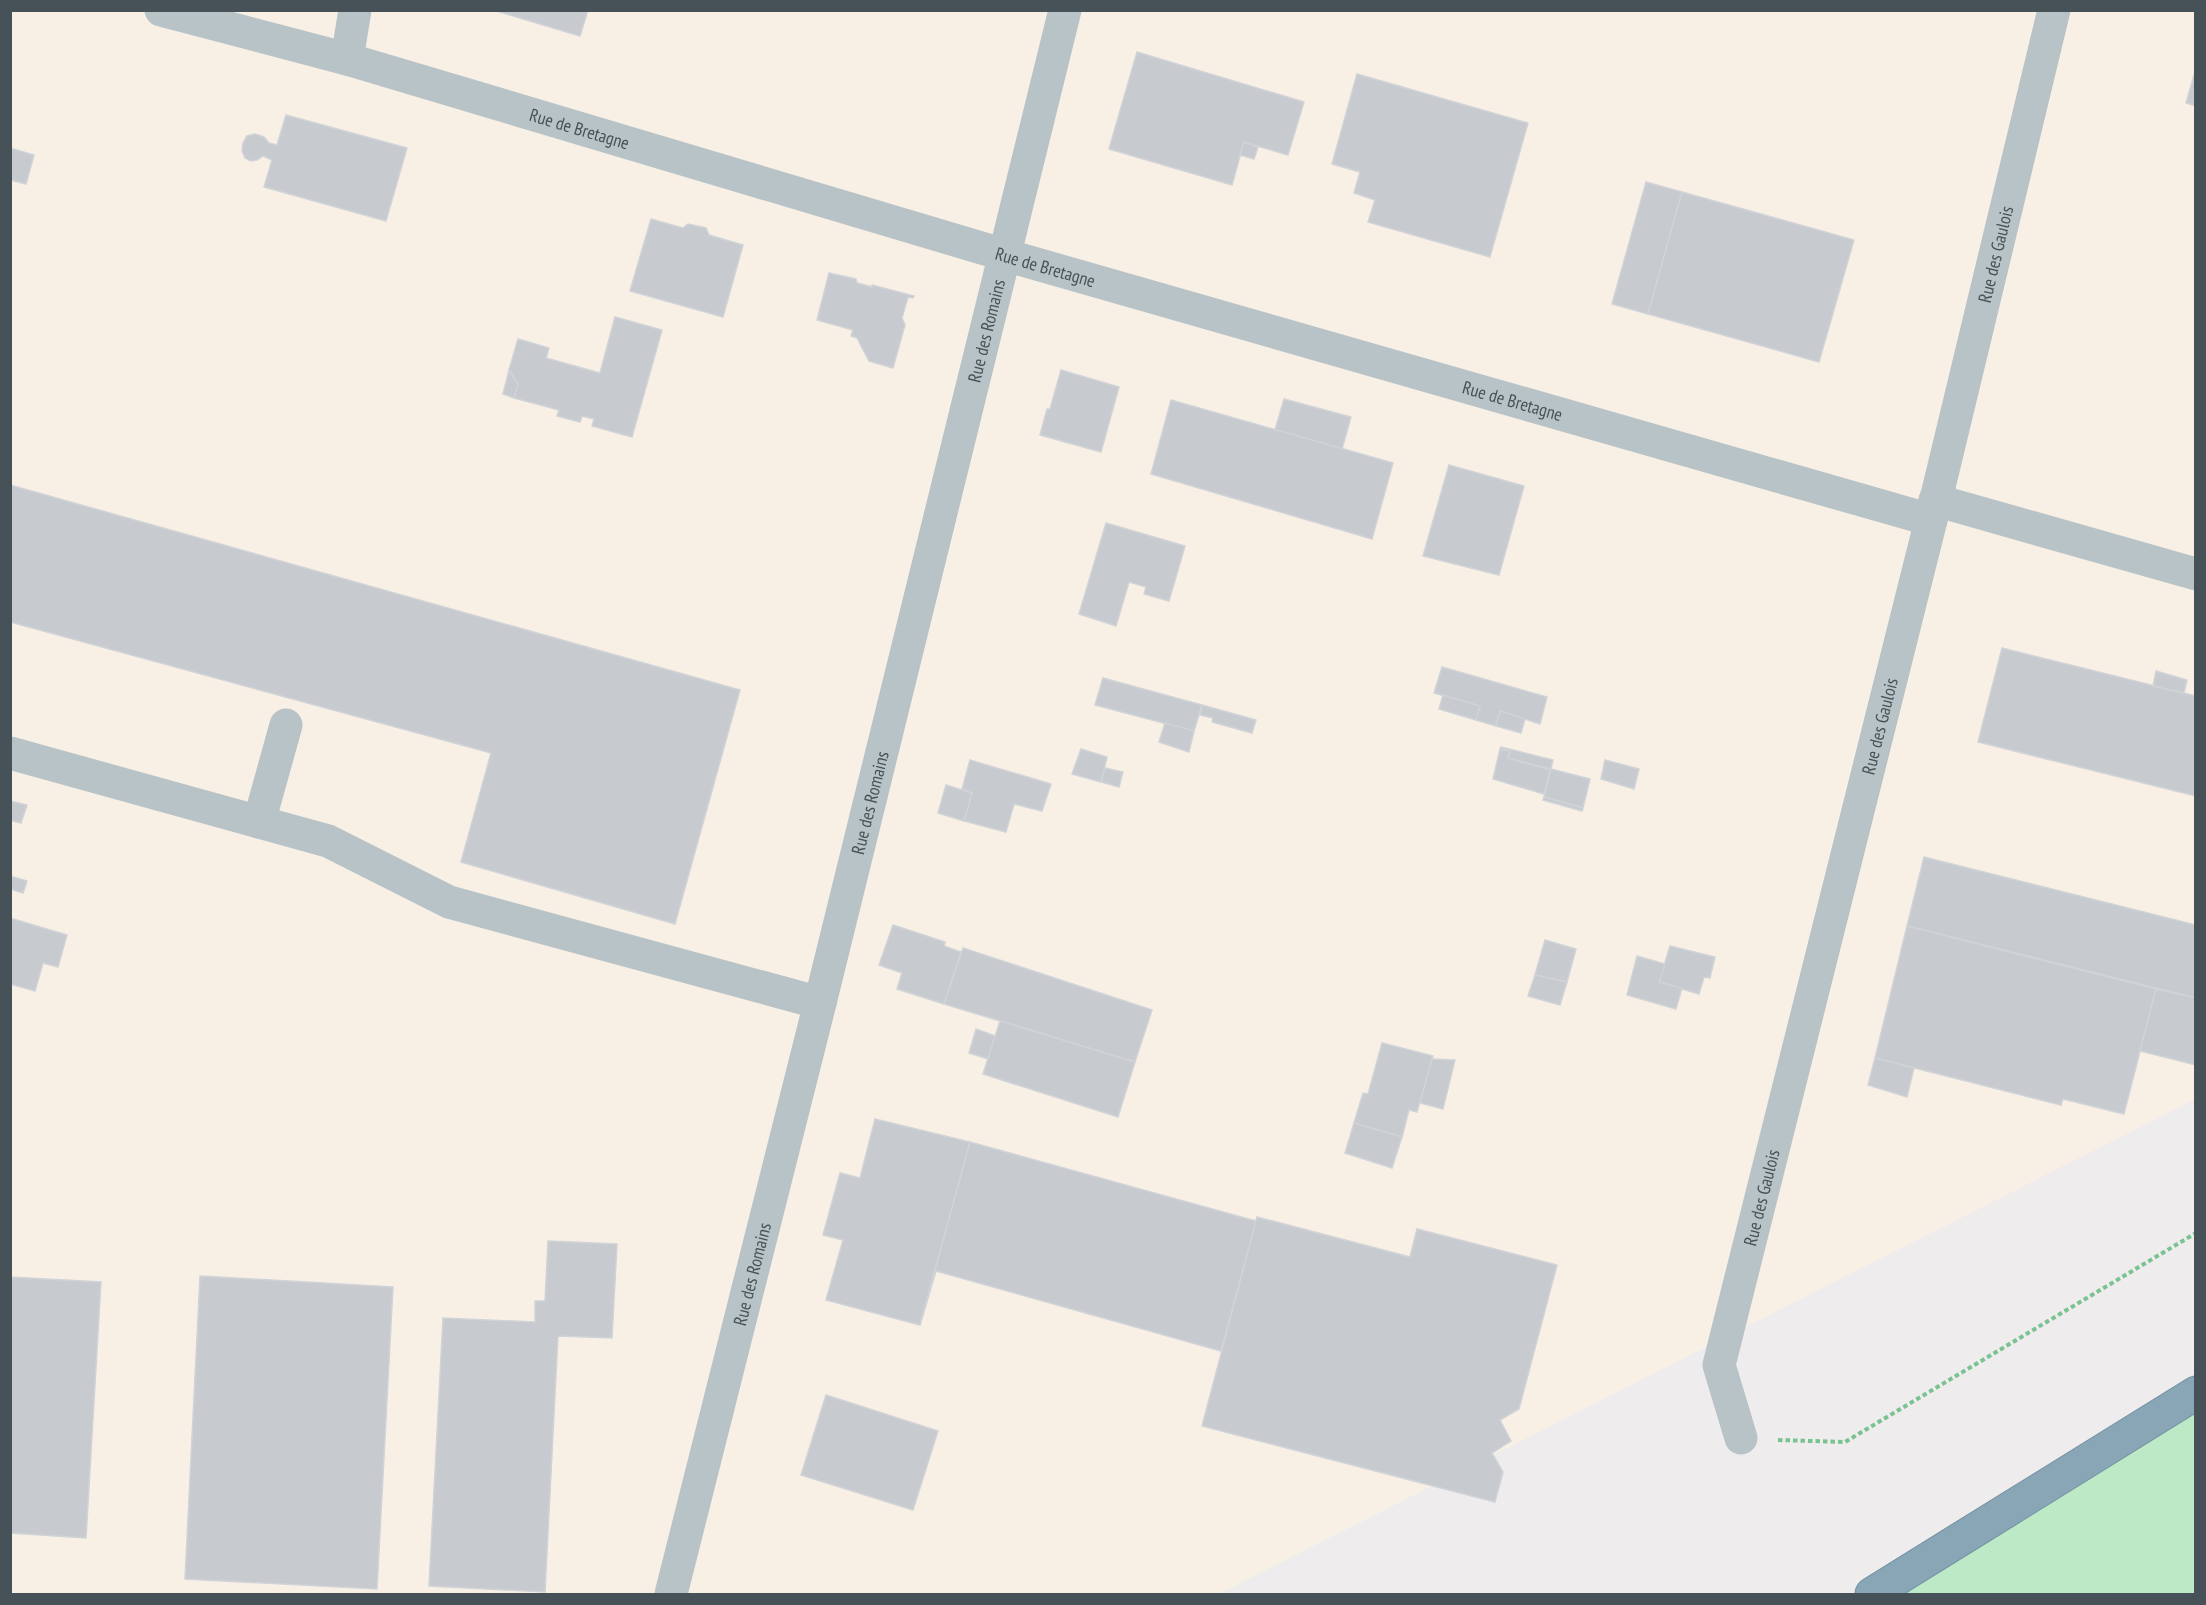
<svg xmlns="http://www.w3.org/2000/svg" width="2206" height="1605" viewBox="0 0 2206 1605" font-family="'PT Sans Narrow',sans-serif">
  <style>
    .commercial { fill: #f9f0e5 }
    .green { fill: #bde9c7 }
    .building { fill: #c7cace; stroke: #d0d3d7; stroke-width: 1.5 }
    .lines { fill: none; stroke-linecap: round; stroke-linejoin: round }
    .highway-casing { stroke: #7391a2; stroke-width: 35 }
    .path { stroke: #79c392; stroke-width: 4; stroke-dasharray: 4.5 3; stroke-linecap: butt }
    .minor { stroke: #b8c3c7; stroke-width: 33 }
    .highway { stroke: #88a6b6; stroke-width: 33 }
    .labels { text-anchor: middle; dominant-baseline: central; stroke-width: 6; stroke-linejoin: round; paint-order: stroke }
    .street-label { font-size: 18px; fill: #465257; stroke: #fff }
  </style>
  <rect width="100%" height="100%" fill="#eeecec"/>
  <polygon class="commercial" points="11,11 2195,11 2195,1099 1219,1594 11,1594"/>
  <polygon class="green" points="2195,1413 2195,1594 1896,1594"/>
  <g class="building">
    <polygon points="493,10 588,10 580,36"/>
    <polygon points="1137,52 1304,102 1288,155 1244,142 1232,185 1109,149"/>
    <polygon points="2196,68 2196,106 2186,103"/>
    <polygon points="1357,74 1528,123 1490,257 1368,222 1375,200 1354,193 1360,172 1332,164"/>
    <polygon points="286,115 407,148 386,221 264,187 272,160 263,156 257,160 251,161 245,158 242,151 243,143 247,136 255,134 264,137 269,143 277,145"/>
    <polygon points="1244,142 1258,147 1254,159 1240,155"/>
    <polygon points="10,148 34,155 26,184 10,180"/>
    <polygon points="1646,182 1682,192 1648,314 1612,304"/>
    <polygon points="1682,192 1854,240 1819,362 1648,314"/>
    <polygon points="651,219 683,228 688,224 706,228 709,235 743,245 723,317 630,291"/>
    <polygon points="829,273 856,279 857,283 872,287 872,285 914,296 913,298 908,297 902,318 905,325 893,368 869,361 857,338 851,336 853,330 817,320"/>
    <polygon points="615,317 662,330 632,437 592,426 594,419 582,416 580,422 557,416 559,410 514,398 518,384 509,370 518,339 549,348 546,358 600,373"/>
    <polygon points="509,370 518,384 514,398 503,394"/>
    <polygon points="1061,370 1119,387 1101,452 1040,435 1047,409 1050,409"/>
    <polygon points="1284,399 1351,417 1342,449 1275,430"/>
    <polygon points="1171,400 1393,463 1372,539 1151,474"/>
    <polygon points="1449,465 1524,486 1499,575 1423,556"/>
    <polygon points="10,485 740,690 675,924 461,862 491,753 10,622"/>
    <polygon points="1106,523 1185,546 1169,601 1144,594 1146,587 1129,582 1116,626 1079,614"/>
    <polygon points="2002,648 2196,696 2196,796 1978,742"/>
    <polygon points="1442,667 1547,697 1540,724 1500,711 1496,726 1476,720 1480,706 1434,693"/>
    <polygon points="2156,671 2187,680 2184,693 2153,686"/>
    <polygon points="1103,678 1202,705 1194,731 1095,705"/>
    <polygon points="1443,695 1480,706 1476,720 1439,709"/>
    <polygon points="1202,705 1256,720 1252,733 1212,722 1213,718 1200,715"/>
    <polygon points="1500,711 1525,719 1521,733 1496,726"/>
    <polygon points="1165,723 1194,731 1189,752 1159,742"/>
    <polygon points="1501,747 1553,760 1551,769 1508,758 1510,751 1500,749"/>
    <polygon points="1081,749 1107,757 1101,782 1072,774"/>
    <polygon points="1500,749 1510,751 1508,758 1550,770 1544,794 1493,779"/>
    <polygon points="970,760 1051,784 1042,811 1014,804 1006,832 964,821 972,793 962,789"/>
    <polygon points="1605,760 1639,769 1634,789 1601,779"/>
    <polygon points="1105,768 1123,772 1119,787 1101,782"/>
    <polygon points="1551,769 1590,779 1583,808 1544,797"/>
    <polygon points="946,785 972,793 964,821 938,813"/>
    <polygon points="1544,797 1583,808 1582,811 1543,800"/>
    <polygon points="10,801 27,805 21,823 10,820"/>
    <polygon points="1924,857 2196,925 2196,998 1907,926"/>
    <polygon points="10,876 27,881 23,893 10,889"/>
    <polygon points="10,918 67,935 58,967 43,963 35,991 10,984"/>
    <polygon points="893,925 945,942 944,946 961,952 944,1004 897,989 902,973 879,965"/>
    <polygon points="1907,926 2156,989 2124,1114 2063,1099 2061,1105 1875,1058"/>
    <polygon points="1545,940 1576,949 1567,982 1535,975"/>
    <polygon points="1670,946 1715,957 1710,978 1704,977 1699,994 1659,982"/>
    <polygon points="963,948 1152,1010 1135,1062 944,1004"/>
    <polygon points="1637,956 1665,964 1659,982 1682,988 1676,1009 1627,995"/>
    <polygon points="1535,975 1567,982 1560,1005 1528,996"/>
    <polygon points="2156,989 2196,998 2196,1065 2140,1051"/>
    <polygon points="1000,1021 1135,1062 1118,1117 983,1074"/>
    <polygon points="976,1029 995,1036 988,1059 969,1053"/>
    <polygon points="1382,1043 1433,1056 1417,1112 1409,1110 1402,1137 1354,1123 1363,1093 1368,1094"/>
    <polygon points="1875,1058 1914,1068 1907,1097 1868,1085"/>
    <polygon points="1432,1059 1455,1060 1443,1109 1420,1103"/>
    <polygon points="875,1119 970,1142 920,1325 826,1300 843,1240 823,1235 840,1173 860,1178"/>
    <polygon points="1354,1123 1402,1137 1392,1168 1345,1153"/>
    <polygon points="970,1142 1256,1221 1221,1351 936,1271 920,1325"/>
    <polygon points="1257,1217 1410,1257 1417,1229 1557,1265 1519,1409 1500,1420 1511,1441 1492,1453 1503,1472 1495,1502 1202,1426"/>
    <polygon points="548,1241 617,1244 612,1338 558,1336 545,1592 429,1586 443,1318 535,1322 535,1301 545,1301"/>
    <polygon points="200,1276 393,1287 377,1589 185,1579"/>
    <polygon points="10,1277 101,1282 86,1538 10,1533"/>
    <polygon points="826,1395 938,1431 913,1510 801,1475"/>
  </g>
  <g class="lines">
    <g class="highway-casing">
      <polyline id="highway" points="1872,1594 2196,1393"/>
    </g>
    <polyline class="path" points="1778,1440 1845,1442 2196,1233"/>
    <g class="minor">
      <path id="s1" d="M 161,10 L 347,59 L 1005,255 L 1931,520"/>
      <polyline points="347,59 355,10"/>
      <polyline points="1935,500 2196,574"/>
      <polyline points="10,753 328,841 449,902 820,1003"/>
      <polyline points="259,822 286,725"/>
      <path id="s2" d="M 1741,1438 L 1719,1365 L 1931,520 L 2054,10"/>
      <path id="s3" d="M 671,1594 L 820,1003 L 1065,10"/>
    </g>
    <use href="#highway" class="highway"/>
  </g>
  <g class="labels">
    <g class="street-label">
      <text stroke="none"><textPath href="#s1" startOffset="435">Rue de Bretagne</textPath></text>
      <text stroke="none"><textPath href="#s2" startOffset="1221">Rue des Gaulois</textPath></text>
      <text stroke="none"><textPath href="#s1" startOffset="921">Rue de Bretagne</textPath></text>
      <text stroke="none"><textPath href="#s3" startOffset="1302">Rue des Romains</textPath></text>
      <text stroke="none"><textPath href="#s1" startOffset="1407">Rue de Bretagne</textPath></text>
      <text stroke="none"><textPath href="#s2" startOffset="735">Rue des Gaulois</textPath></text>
      <text stroke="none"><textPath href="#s3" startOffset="816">Rue des Romains</textPath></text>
      <text stroke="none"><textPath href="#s2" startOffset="249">Rue des Gaulois</textPath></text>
      <text stroke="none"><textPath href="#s3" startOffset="330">Rue des Romains</textPath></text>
    </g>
  </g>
  <rect width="2206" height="1605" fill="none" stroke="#465257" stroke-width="24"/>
</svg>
